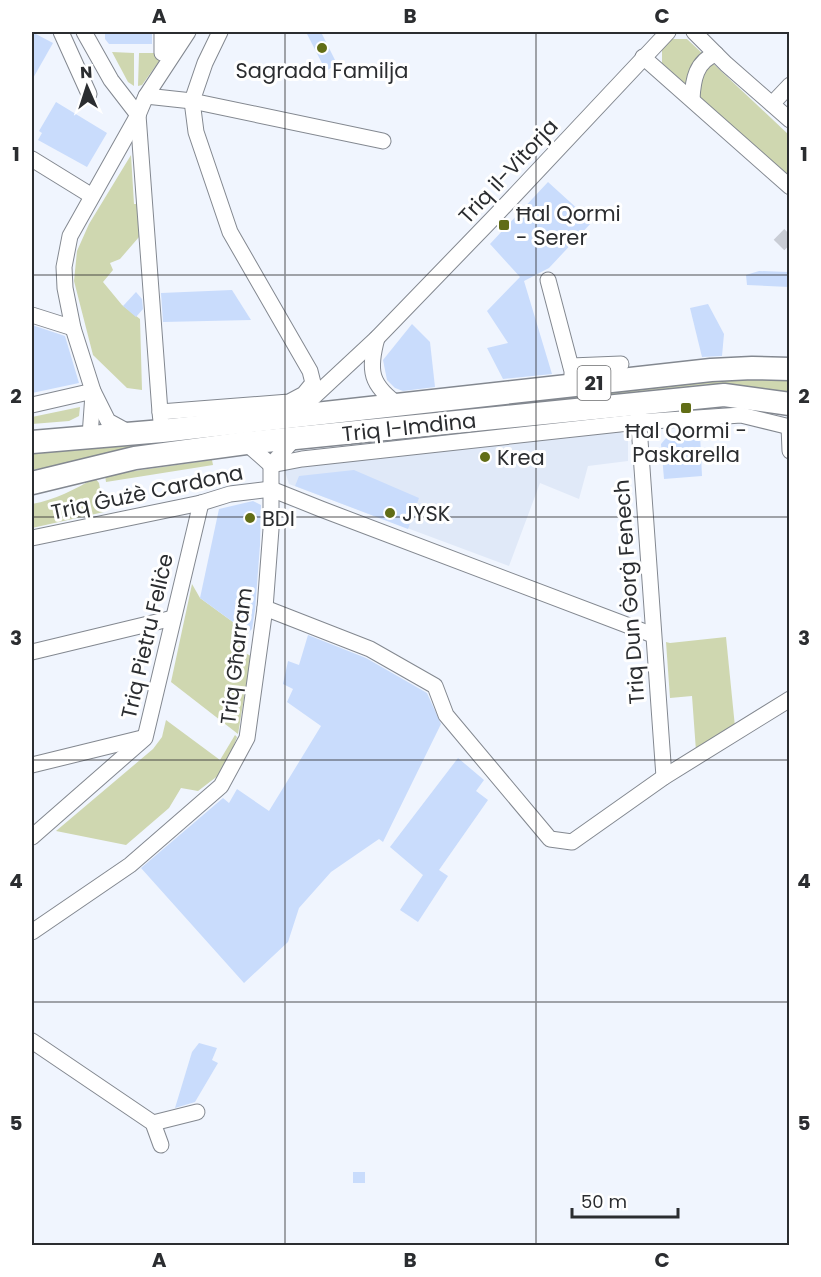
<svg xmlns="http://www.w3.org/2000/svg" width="821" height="1277" viewBox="0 0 821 1277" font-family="Poppins,sans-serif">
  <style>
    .built { fill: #e0e9f8 }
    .green { fill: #cfd7b0 }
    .building { fill: #c9dcfc }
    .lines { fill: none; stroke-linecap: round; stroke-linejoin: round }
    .minor-tunnel { stroke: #c9cdd5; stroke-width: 15; stroke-dasharray: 15 8; stroke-linecap: butt }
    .minor-casing { stroke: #838890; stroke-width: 17 }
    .highway-casing { stroke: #838890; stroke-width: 25 }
    .minor { stroke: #fff; stroke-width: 15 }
    .highway { stroke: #fff; stroke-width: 22 }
    .grid { fill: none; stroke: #2b2d30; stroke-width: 1.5; stroke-opacity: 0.55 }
    .poi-dot { fill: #616d16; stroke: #fff; stroke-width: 2 }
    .labels { text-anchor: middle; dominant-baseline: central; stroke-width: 6; stroke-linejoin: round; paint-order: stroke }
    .shield { fill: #fff; stroke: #6b6c6e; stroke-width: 1.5 }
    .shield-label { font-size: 20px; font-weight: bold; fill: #2b2d30 }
    .poi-label { font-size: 21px; fill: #2b2d30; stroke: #fff; text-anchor: start }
    .street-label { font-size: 21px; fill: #2b2d30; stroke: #fff }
    .neatline { fill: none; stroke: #2b2d30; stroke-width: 2 }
    .grid-label { font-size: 20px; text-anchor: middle; font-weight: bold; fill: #2b2d30 }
  </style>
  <rect width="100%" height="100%" fill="#f0f5fe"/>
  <polygon class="built" points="618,430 628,438 628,461 588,466 579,499 540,483 509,566 289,484 284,468"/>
  <g class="green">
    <polygon points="672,39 687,39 789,135 789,177 662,63 662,50"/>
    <polygon points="112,52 134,53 134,86 128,82"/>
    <polygon points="139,53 165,53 142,85 138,86"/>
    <polygon points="131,155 134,204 137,204 139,237 120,259 110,263 113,270 103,282 122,305 140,319 142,390 127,388 93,355 74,281 77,251 89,224"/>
    <polygon points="789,378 789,392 709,384 449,412 133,450 32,470 32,452 679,382"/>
    <polygon points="80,407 79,416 69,421 32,424 32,417"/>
    <polygon points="212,460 213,465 106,482 105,475"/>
    <path d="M 95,478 L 99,483 L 104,512 L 32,528 L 32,504 C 55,500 75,489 95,478 Z"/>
    <polygon points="192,584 200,598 248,633 245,653 251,656 238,734 171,682"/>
    <polygon points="726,637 735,727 696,751 692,696 670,698 666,642 670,643"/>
    <polygon points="166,720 220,760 235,735 237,737 224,771 198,791 181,788 169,808 126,845 56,831 153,749 162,737"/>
  </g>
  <g class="building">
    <polygon points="32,32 53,43 32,80"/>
    <polygon points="105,32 152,32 152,44 109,44 105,39"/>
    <polygon points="306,32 321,32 337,64 326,71"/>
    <polygon points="56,102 107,133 87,167 38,140 42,133 39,131"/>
    <polygon points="548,182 592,222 549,268 524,281 552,374 503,379 487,348 508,343 487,311 520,277 490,244"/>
    <polygon points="759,271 789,272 789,287 747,285 746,275"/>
    <polygon points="232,290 251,320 163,322 161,293"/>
    <polygon points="136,292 142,299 143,309 136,317 123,306"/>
    <polygon points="708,304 724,334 722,356 702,357 690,308"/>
    <polygon points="412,324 430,342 435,387 403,391 395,388 387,380 383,360"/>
    <polygon points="32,325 65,336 79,383 32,393"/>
    <polygon points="700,434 702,476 664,479 661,444 667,437"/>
    <polygon points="354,470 419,498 408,529 295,486 299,476"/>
    <polygon points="253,501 261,505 260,545 255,610 252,629 248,633 200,598 219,509"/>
    <polygon points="308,635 366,658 427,693 441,724 383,842 379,839 331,872 299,908 288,942 244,983 141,868 223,798 229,803 237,789 269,811 321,726 287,702 293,689 283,684 288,661 299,665"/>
    <polygon points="458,758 484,780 476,791 488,800 439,870 448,876 418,922 400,910 423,875 390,847"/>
    <polygon points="199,1043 217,1048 212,1060 218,1063 195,1102 175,1108 192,1052"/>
    <rect x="353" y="1172" width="12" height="11"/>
  </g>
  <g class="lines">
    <polyline class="minor-tunnel" points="779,245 790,234"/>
    <g class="minor-casing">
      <g id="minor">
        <polyline points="61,32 89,94"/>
        <polyline points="84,32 111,80 138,115"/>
        <polyline points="162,32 162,53 172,37"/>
        <polyline points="694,32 726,64 790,120"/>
        <polyline points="643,57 790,187"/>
        <polyline points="146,96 192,101 383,141"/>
        <path d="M 692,99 C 693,80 696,61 716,54"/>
        <polyline points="772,104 790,85"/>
        <polyline points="138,115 160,412"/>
        <polyline points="32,159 92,196"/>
        <polyline points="548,280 572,371 572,386"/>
        <polyline points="32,315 73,328"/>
        <path d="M 377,338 C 368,371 370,385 400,406"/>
        <polyline points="571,366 621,364"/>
        <polyline points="32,405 93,391"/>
        <polyline points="305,405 377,338 497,214 668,32"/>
        <polyline points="638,412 664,777"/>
        <polyline points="789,426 790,451"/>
        <polyline points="162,431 160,412 289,402 304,394 313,383 310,371 230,232 196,132 192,101 205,63 220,32"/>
        <polyline points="130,433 108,421 93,391 73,328 65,288 64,267 70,236 138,115 146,96 188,32"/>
        <polyline points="90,436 93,394"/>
        <polyline points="246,443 271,465"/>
        <polyline points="271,465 302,459 638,422 741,415 790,427"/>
        <polyline points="271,489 321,509 653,635"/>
        <polyline points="32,538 201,503 230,494 271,489"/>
        <polyline points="265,608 370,649 435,686 446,715 550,839 572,842 664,777 790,699"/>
        <polyline points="32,652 173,618"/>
        <polyline points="32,765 142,738"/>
        <polyline points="32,837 145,738 201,503"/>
        <polyline points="32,932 130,865 221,786 247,738 265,608 271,529 271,465 295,438"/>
        <polyline points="32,1041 153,1123 161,1145"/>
        <polyline points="153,1123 197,1112"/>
      </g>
    </g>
    <g class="highway-casing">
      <g id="highway">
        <polyline points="32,442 162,431 711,370 752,368 790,369"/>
        <polyline points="32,483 135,458 246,443 724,395 790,404"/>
      </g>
    </g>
    <use href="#minor" class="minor"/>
    <use href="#highway" class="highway"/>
  </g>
  <path class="grid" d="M 285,32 L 285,1246M 536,32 L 536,1246M 32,275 L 790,275M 32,517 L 790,517M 32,760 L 790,760M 32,1002 L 790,1002"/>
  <g class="poi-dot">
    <circle cx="322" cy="48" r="6"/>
    <rect x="498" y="219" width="12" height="12" rx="3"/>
    <rect x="680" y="402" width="12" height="12" rx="3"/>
    <circle cx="485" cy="457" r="6"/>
    <circle cx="390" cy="513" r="6"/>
    <circle cx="250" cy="518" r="6"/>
  </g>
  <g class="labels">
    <rect class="shield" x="577.5" y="366" width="33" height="34" rx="4.5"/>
    <g class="shield-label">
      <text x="594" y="383">21</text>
    </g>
    <g class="poi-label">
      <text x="322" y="70" text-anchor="middle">Sagrada Familja</text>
      <text x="516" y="213">Ħal Qormi<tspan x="516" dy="24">- Serer</tspan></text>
      <text x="686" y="430" text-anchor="middle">Ħal Qormi -<tspan x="686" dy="24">Paskarella</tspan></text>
      <text x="497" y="457">Krea</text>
      <text x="402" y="513">JYSK</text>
      <text x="262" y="518">BDI</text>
    </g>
    <g class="street-label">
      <text transform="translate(508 171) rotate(-47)">Triq il-Vitorja</text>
      <text transform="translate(409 427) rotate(-6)">Triq l-Imdina</text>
      <text transform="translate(147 492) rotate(-12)">Triq Ġużè Cardona</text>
      <text transform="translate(629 592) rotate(-94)">Triq Dun Ġorġ Fenech</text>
      <text transform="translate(147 636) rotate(-77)">Triq Pietru Feliċe</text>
      <text transform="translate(236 656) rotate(-83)">Triq Għarram</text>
    </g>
  </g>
  <rect width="821" height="1277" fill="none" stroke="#ffffff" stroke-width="66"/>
  <g transform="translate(87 87) rotate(357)" stroke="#ffffff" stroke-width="4.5" paint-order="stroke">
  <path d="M0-4.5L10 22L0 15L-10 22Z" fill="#2b2d30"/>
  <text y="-9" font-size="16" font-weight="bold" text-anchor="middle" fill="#2b2d30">N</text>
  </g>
  <path d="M572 1208v9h106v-9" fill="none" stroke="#2b2d30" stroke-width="3"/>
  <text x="581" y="1208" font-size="18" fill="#2b2d30" stroke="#ffffff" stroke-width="4.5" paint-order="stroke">50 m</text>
  <rect x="33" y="33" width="755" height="1211" class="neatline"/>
  <g class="grid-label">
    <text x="159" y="23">A</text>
    <text x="410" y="23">B</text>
    <text x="662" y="23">C</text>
    <text x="16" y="161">1</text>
    <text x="804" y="161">1</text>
    <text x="16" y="403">2</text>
    <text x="804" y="403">2</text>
    <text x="16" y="645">3</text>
    <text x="804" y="645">3</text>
    <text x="16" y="888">4</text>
    <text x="804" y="888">4</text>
    <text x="16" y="1130">5</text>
    <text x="804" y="1130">5</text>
    <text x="159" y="1267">A</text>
    <text x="410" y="1267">B</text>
    <text x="662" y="1267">C</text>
  </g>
</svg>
